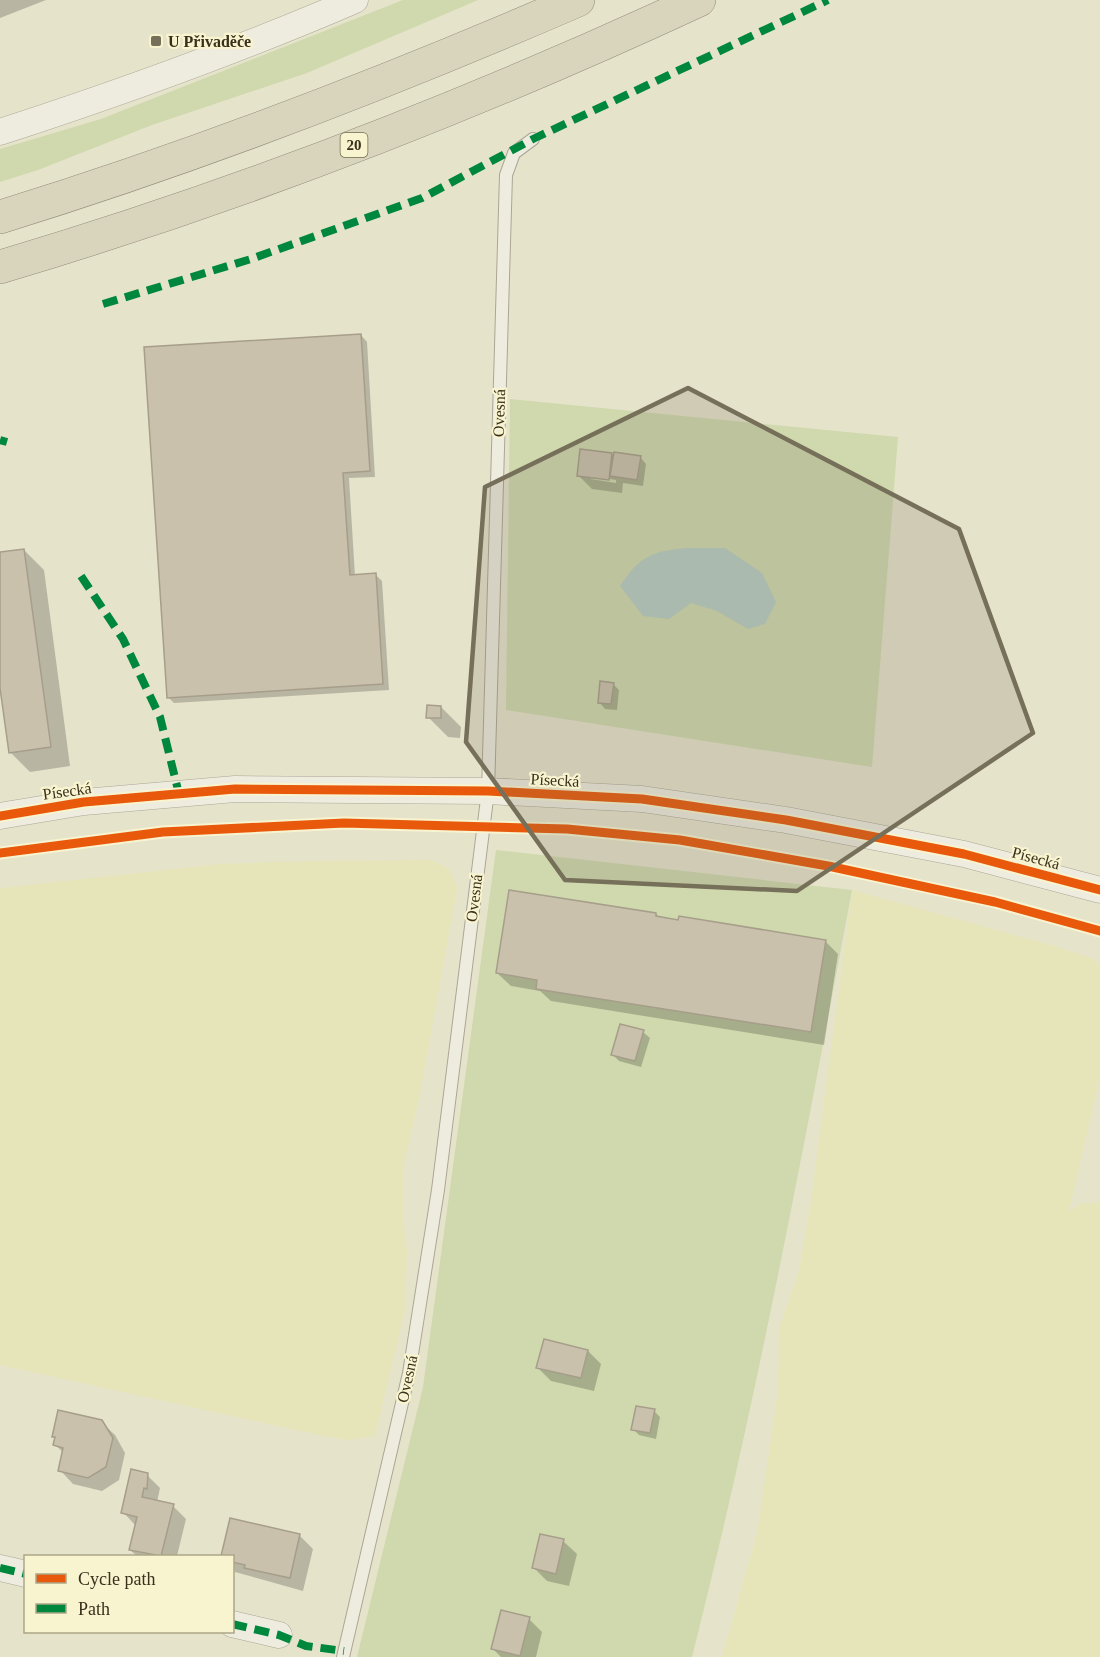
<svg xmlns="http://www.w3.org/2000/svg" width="1100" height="1657" viewBox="0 0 1100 1657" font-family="Georgia,serif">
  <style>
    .farmland { fill: #e6e5ba }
    .green { fill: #cfd9ad }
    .water { fill: #b7cdc3 }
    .shadow { fill: #0003; fill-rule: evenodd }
    .building { fill: #cac1ac; stroke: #a69e8a; stroke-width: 1.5 }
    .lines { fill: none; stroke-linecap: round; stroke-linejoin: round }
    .lane-casing { stroke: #aba695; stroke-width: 14 }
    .street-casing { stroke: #aba695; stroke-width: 27 }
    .highway-casing { stroke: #908c7b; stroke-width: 34 }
    .lane { stroke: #edecde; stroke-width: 12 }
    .street { stroke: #edecde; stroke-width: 26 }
    .highway { stroke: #d9d4bc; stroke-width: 33 }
    .quiet { stroke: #00873e; stroke-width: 8; stroke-dasharray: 15 8; stroke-linecap: butt }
    .cycleway-casing { stroke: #f8f4d0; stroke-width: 13 }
    .cycleway { stroke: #e8590c; stroke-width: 9 }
    .marked { fill: #766f59; fill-opacity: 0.2; stroke: #766f59; stroke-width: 4.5; stroke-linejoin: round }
    .poi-dot { fill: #766f59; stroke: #f8f4d0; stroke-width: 2 }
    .labels { text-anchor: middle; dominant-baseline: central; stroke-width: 4.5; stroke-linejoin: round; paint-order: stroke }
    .shield { fill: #f8f4d0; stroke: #736b52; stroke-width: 1.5 }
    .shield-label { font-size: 15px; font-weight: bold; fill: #3a301c }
    .poi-label { font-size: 16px; font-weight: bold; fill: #3a301c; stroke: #f8f4d0; text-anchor: start }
    .street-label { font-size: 16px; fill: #3a301c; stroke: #f8f4d0 }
  </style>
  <rect width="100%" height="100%" fill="#e6e3cb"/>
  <g class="farmland">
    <polygon points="432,860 450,870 457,889 419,1099 403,1168 403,1216 407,1252 405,1310 375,1436 348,1440 323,1436 0,1365 0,888 220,864 308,861"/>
    <polygon points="852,890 1051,945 1094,959 1100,966 1100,1076 1069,1212 1080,1204 1100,1202 1100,1657 722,1657 757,1534 778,1391 779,1329 799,1271 811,1200"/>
  </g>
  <g class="green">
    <polygon points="403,0 478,0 307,73 152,125 38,170 0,182 0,149 101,119"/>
    <polygon points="510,399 898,437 872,767 506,710"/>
    <path d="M 496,850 L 852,890 C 804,1147 756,1404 692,1657 L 357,1657 L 423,1387 Z"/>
  </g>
  <path class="water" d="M 688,548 L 725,548 L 762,573 L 776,602 L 765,624 L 748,629 L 717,611 L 691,603 L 669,619 L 643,616 L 620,586 C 640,556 652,551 688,548 Z"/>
  <g class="shadow">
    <polygon points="0,0 46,0 0,18"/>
    <polygon points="361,335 367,342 375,477 349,478 355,576 376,575 382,581 389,690 174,703 168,697"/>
    <path d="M 612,454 L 615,457 L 640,457 L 646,464 L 643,486 L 623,483 L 622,493 L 592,489 L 579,476 ZM 591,476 L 616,480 L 616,483 L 591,479 Z"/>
    <polygon points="24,550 44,570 70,766 30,772 10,752 0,677 0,554"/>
    <polygon points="613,684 619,690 617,710 605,709 599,702"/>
    <polygon points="441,707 461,727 460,738 448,737 428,717"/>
    <polygon points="656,914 660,918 825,941 838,954 824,1045 551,1001 540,991 511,986 497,973"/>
    <polygon points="643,1032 650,1038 641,1067 619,1061 613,1055"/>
    <polygon points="588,1351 601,1364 594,1391 551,1381 538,1368"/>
    <polygon points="654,1411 660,1417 656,1439 639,1435 633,1429"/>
    <polygon points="101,1422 115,1435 125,1453 119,1480 102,1491 73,1484 60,1470 64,1453 55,1445 56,1439 54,1436"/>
    <polygon points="147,1475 160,1488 157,1502 173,1506 186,1519 177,1556 137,1556 130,1550 136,1526 123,1512"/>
    <polygon points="231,1519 300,1536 313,1549 303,1591 235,1572 232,1556 222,1556"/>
    <polygon points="563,1541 577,1554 569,1586 547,1581 534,1568"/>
    <polygon points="529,1619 542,1632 536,1657 501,1657 493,1649"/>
  </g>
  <g class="building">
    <polygon points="361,334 370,471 343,473 350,575 376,573 383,684 167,698 144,347"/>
    <polygon points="580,449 612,453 609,480 577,476"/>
    <polygon points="614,452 641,456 637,480 610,476"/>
    <polygon points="24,549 51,747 9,753 0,688 0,552"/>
    <polygon points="600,681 614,683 611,704 598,703"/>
    <polygon points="427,705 441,706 441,718 426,718"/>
    <polygon points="509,890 656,913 656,916 678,920 679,916 826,940 811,1032 536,989 537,980 496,973"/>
    <polygon points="620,1024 644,1030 635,1061 611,1055"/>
    <polygon points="544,1339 588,1350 581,1378 536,1368"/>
    <polygon points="636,1406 655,1409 650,1433 631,1430"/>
    <polygon points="58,1410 102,1420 113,1438 106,1467 88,1478 58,1471 63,1448 53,1445 55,1437 52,1437"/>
    <polygon points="131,1469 148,1473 147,1489 144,1488 142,1497 174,1504 161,1556 129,1550 137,1517 121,1513"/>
    <polygon points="230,1518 300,1534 290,1578 244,1568 245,1565 232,1562 232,1556 221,1556"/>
    <polygon points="540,1534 564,1539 556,1574 532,1568"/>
    <polygon points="501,1610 530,1617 520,1656 491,1649"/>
  </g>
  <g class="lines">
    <g class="lane-casing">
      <polyline id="lane" points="343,1657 409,1373 438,1190 488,791 506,175 514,153 533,139"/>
    </g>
    <g class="street-casing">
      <g id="street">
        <path d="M 0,132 C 120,93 239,50 355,0"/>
        <polyline points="0,816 84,802 235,789 488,791 642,799 786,820 964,854 1100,890"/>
        <polyline points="0,1568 26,1574"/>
        <polyline points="232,1624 279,1635"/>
      </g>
    </g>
    <g class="highway-casing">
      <g id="highway">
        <path d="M 0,217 C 197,156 389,82 578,0"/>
        <path d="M 0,267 C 239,196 473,105 699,0"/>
      </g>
    </g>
    <use href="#lane" class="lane"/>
    <use href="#street" class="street"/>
    <use href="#highway" class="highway"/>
    <g class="quiet">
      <polyline points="103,304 251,259 422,198 533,139 828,0"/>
      <polyline points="0,440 7,442"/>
      <polyline points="81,576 123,639 160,717 179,794"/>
      <polyline points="0,1568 26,1574"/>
      <polyline points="232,1624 279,1635 306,1646 344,1651"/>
    </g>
    <g class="cycleway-casing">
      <g id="cycleway">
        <polyline points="0,816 84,802 235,789 488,791 642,799 786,820 964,854 1100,890"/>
        <polyline points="0,853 163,832 344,823 567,829 680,840 828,866 995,902 1100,931"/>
      </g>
    </g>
    <use href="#cycleway" class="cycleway"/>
  </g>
  <path class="marked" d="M 688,388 L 959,529 L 1033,733 L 797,891 L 565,880 L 466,742 L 485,487 Z"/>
  <rect class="poi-dot" x="150" y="35" width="12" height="12" rx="3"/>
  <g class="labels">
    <rect class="shield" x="340.5" y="133" width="27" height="24" rx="4.5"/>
    <g class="shield-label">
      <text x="354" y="145">20</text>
    </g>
    <g class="poi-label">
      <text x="168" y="41">U Přivaděče</text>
    </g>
    <g class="street-label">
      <text transform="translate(499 413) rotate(-88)">Ovesná</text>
      <text transform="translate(555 780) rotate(3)">Písecká</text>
      <text transform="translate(67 791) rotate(-8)">Písecká</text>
      <text transform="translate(1036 858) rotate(15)">Písecká</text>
      <text transform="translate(474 898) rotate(-83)">Ovesná</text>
      <text transform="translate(407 1379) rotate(-78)">Ovesná</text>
    </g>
  </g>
  <rect x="24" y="1555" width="210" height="78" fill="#f8f4d0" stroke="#aca688" stroke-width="1.5"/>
  <rect x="36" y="1574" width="30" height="9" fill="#e8590c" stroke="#aca688" stroke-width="1.5"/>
  <text x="78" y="1585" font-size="18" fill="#3a301c">Cycle path</text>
  <rect x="36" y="1604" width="30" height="9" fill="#00873e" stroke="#aca688" stroke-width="1.5"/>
  <text x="78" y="1615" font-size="18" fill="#3a301c">Path</text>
</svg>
